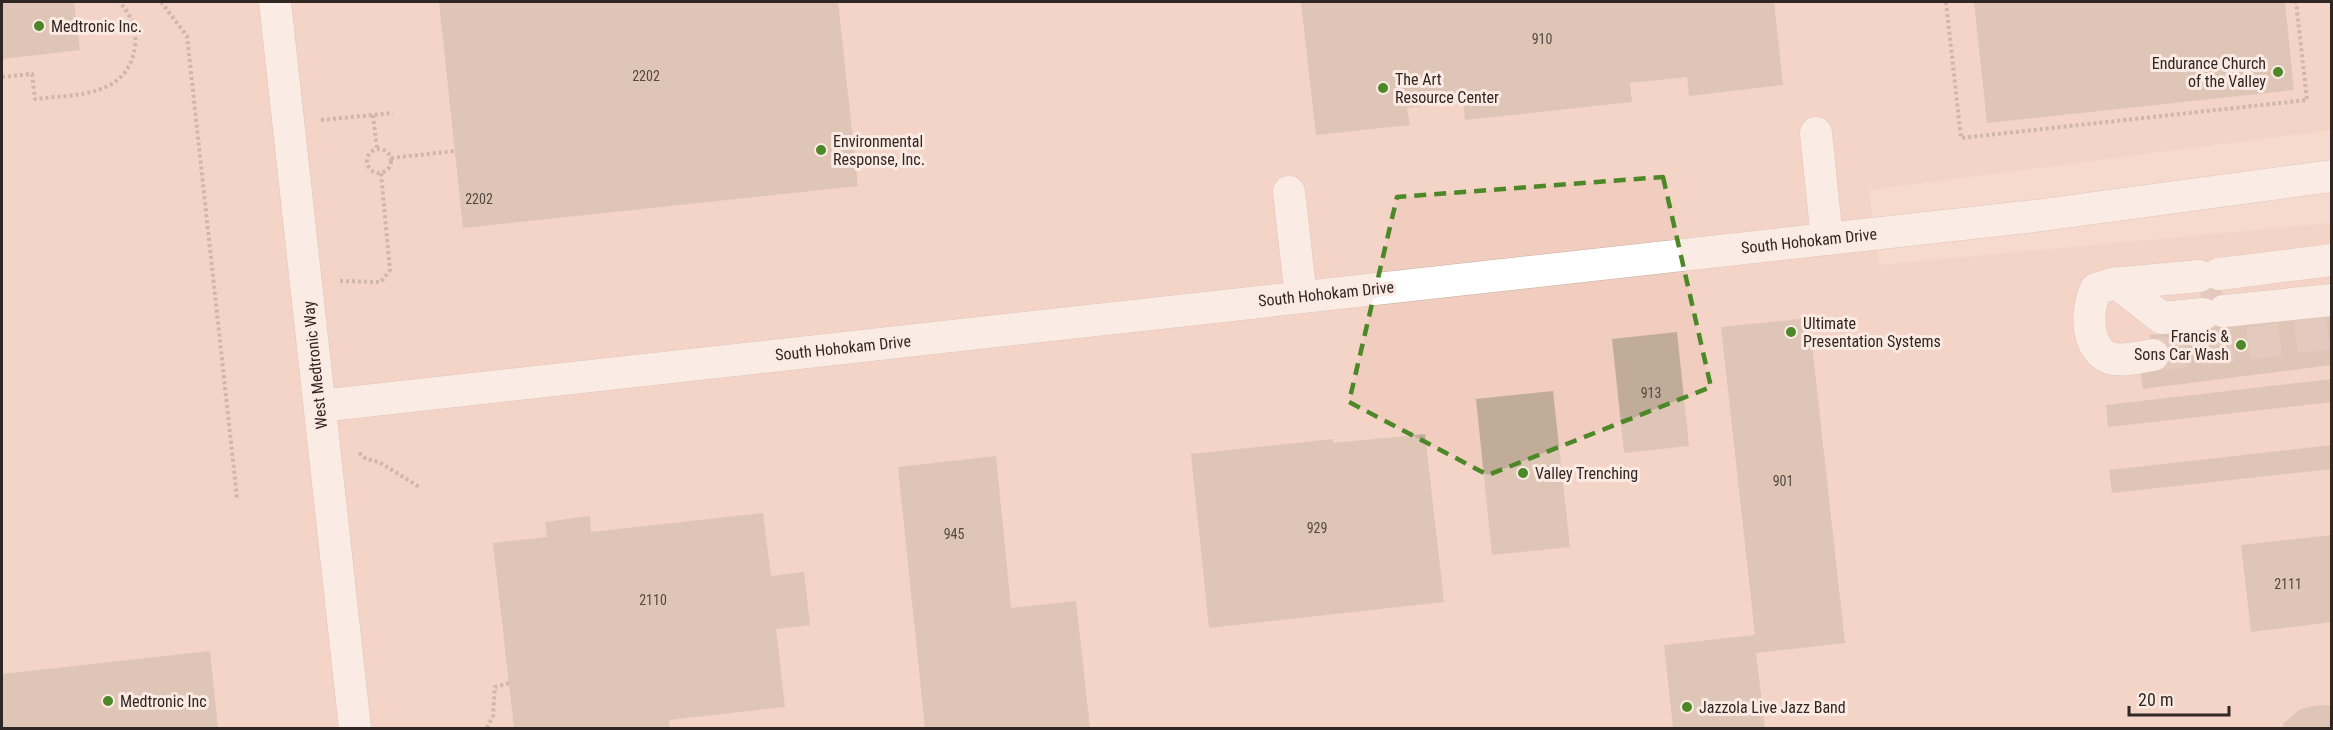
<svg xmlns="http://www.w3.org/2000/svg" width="2333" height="730" viewBox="0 0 2333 730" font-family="'Roboto Condensed',sans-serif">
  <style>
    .built { fill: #f0cdbe }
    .building { fill: #c1ac9a }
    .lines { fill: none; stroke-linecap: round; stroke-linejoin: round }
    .minor-tunnel { stroke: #cfb6ac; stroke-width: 32; stroke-dasharray: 32 16; stroke-linecap: butt }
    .minor-casing { stroke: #c5ab9f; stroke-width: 33 }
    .path { stroke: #a08c83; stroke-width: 4; stroke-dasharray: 3 3; stroke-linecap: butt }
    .minor { stroke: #fff; stroke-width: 32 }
    .marked { fill: none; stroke: #4c8827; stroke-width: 4.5; stroke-dasharray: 12 8; stroke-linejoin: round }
    .poi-dot { fill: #4c8827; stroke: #fbeae3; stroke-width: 2 }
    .labels { text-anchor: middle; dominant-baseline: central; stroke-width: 6; stroke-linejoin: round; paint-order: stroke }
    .number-label { font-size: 14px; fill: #554840 }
    .poi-label { font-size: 16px; fill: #312722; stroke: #fbeae3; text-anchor: start }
    .street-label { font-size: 16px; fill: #312722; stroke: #fbeae3 }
  </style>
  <rect width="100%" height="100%" fill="#f6dace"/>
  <polygon class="built" points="2,2 2331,2 2331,130 1869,190 1879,265 2331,223 2331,728 2,728"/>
  <g class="building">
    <polygon points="2,2 74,2 80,50 2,59"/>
    <polygon points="439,2 838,2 858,186 463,228"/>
    <polygon points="1301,2 1774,2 1783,85 1689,96 1687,77 1630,83 1632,102 1465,120 1463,101 1407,108 1410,125 1316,135"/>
    <polygon points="1974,2 2285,2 2294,90 1987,123"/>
    <polygon points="2218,266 2224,317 2204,319 2198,268"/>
    <polygon points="2332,312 2332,365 2143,389 2140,370 2155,368 2150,335"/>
    <polygon points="1809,318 1845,643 1756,653 1765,728 1673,728 1664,645 1755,635 1721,327"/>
    <polygon points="1677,332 1689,446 1624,453 1612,339"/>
    <polygon points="2332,379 2332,402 2108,427 2106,405"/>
    <polygon points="1553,391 1570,547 1492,555 1476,399"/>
    <polygon points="1425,434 1444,602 1209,628 1191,454 1333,439 1333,443"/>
    <polygon points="2332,445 2332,469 2112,493 2109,470"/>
    <polygon points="996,456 1011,608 1076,601 1090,728 925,728 898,467"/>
    <polygon points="763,513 771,576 804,572 810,625 776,629 785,707 669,720 670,728 514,728 493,543 547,537 545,522 590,516 591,532"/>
    <polygon points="2332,535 2332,622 2251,632 2241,545"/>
    <polygon points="210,651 218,728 2,728 2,674"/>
    <polygon points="2325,705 2332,706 2332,728 2284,728 2283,724 2299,710 2312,706"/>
  </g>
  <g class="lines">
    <g class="minor-tunnel">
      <polyline points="2201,297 2222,294"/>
      <polyline points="2153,355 2332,333"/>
    </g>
    <g class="minor-casing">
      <g id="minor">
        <polyline points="275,2 355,728"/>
        <polyline points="1816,133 1827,239"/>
        <polyline points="1289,192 1301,297"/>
        <polyline points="2219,274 2332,260"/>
        <polyline points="2117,283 2162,318 2203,314"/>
        <polyline points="2224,311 2332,300"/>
        <path d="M 2153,355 C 2140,357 2122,362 2110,358 C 2085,349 2086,309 2096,289 L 2112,284 L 2199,276"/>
        <polyline points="320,406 2035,216 2332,176"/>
      </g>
    </g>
    <g class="path">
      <polyline points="161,2 187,36 237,498"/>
      <polyline points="1946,2 1961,138 2307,100 2296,2"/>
      <path d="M 2,77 L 32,74 L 35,99 C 76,94 127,98 135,47 C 137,28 131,14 119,2"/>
      <polyline points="373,115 377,149"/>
      <polyline points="321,120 393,113"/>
      <circle cx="379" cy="161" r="12"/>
      <polyline points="391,158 455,151"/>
      <polyline points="340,281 381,282 390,270 381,173"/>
      <polyline points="359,453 366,459 379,462 421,488"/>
      <polyline points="487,728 493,716 495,687 509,683"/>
    </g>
    <use href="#minor" class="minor"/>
  </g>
  <path d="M0 0H2333V730H0ZM 1663,177 L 1711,387 L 1488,475 L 1349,402 L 1397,197 Z" fill="#f6dace" fill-opacity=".55" fill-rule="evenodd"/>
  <path class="marked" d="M 1663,177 L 1711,387 L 1488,475 L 1349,402 L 1397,197 Z"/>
  <g class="poi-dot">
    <circle cx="39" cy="26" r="6"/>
    <circle cx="2278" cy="72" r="6"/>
    <circle cx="1383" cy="88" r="6"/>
    <circle cx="821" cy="150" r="6"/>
    <circle cx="1791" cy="332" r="6"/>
    <circle cx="2241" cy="345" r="6"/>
    <circle cx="1523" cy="473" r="6"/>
    <circle cx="108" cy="701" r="6"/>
    <circle cx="1687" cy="707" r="6"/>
  </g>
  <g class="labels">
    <g class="number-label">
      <text x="1542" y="39">910</text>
      <text x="646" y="76">2202</text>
      <text x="479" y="199">2202</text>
      <text x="1651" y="393">913</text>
      <text x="1783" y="481">901</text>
      <text x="1317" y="528">929</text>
      <text x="954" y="534">945</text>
      <text x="2288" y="584">2111</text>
      <text x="653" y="600">2110</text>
    </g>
    <g class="poi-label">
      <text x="51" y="26">Medtronic Inc.</text>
      <text x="2266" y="63" text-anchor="end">Endurance Church<tspan x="2266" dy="18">of the Valley</tspan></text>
      <text x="1395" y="79">The Art<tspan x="1395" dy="18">Resource Center</tspan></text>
      <text x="833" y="141">Environmental<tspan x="833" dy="18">Response, Inc.</tspan></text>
      <text x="1803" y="323">Ultimate<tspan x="1803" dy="18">Presentation Systems</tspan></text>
      <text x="2229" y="336" text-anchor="end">Francis &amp;<tspan x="2229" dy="18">Sons Car Wash</tspan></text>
      <text x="1535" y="473">Valley Trenching</text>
      <text x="120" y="701">Medtronic Inc</text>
      <text x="1699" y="707">Jazzola Live Jazz Band</text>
    </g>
    <g class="street-label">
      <text transform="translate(1809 241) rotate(-6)">South Hohokam Drive</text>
      <text transform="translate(1326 294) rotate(-6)">South Hohokam Drive</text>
      <text transform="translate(843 348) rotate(-6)">South Hohokam Drive</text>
      <text transform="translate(315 365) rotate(-96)">West Medtronic Way</text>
    </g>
  </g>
  <rect width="2333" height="730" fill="none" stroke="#312722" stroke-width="6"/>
  <path d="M2129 706v9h100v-9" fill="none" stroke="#312722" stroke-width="3"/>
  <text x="2138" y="706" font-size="18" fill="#312722" stroke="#fbeae3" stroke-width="4.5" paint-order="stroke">20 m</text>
</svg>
